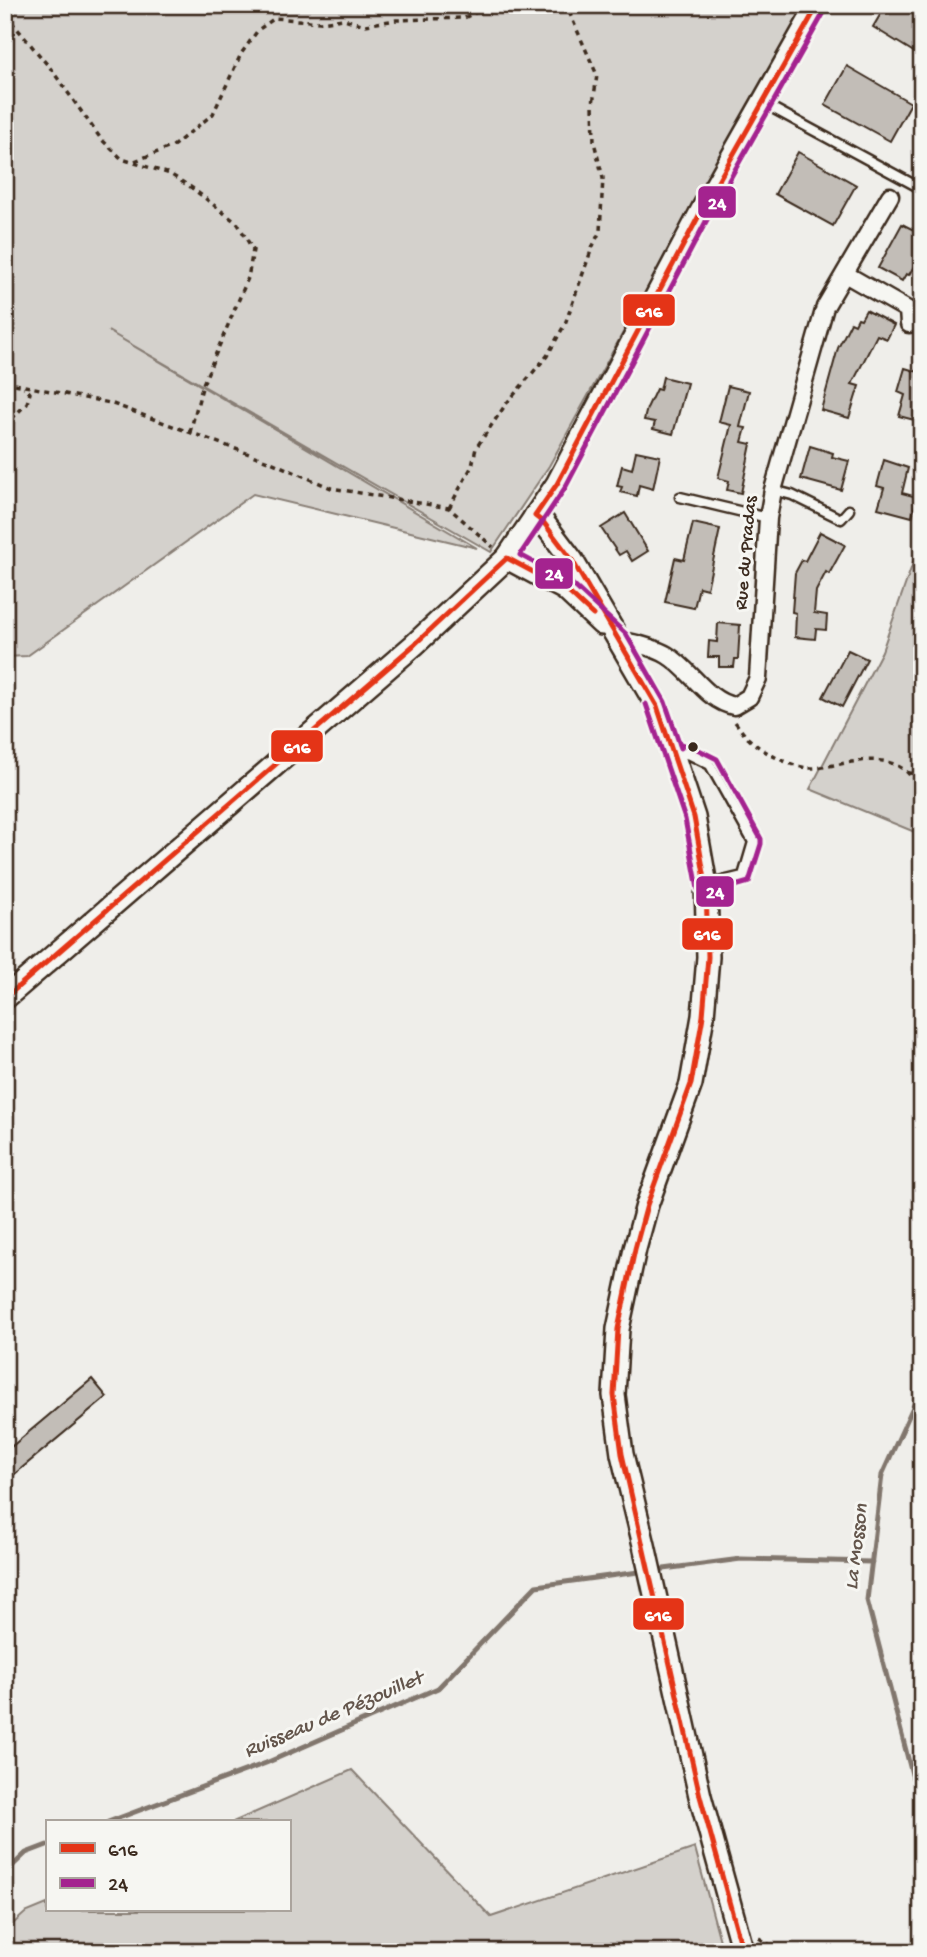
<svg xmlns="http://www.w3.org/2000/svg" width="927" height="1957" viewBox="0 0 927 1957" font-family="'Gochi Hand',sans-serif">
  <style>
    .green { fill: #d4d1cc; stroke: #887e75; stroke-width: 2 }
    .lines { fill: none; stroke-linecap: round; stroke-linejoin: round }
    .stream { stroke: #81766d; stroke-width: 5 }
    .building { fill: #c2bdb7; stroke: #3b2a1e; stroke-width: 2 }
    .service-casing { stroke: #3b2a1e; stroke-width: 13 }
    .minor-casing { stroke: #3b2a1e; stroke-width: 21 }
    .tertiary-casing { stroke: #3b2a1e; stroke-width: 26 }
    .path { stroke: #3b2a1e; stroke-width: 3.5; stroke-dasharray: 5 5; stroke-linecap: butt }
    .service { stroke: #f6f6f2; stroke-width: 8 }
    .minor { stroke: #f6f6f2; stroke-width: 16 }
    .tertiary { stroke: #f6f6f2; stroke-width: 21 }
    .bus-1-casing { stroke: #f6f6f2; stroke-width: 10 }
    .bus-2-casing { stroke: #f6f6f2; stroke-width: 10 }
    .bus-1 { stroke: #e43417; stroke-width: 5 }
    .bus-2 { stroke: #a4238f; stroke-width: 5 }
    .bus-dot { fill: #3b2a1e; stroke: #f6f6f2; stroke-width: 2.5 }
    .labels { text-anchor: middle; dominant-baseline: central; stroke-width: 6; stroke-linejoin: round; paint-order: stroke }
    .street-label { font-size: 19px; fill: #3b2a1e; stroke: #f6f6f2 }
    .water-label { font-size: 21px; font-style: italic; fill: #64564c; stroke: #f6f6f2 }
    .line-badge { stroke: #f6f6f2; stroke-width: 2.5 }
    .badge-label { font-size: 19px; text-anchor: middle; font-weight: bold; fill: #fff }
  </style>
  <rect width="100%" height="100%" fill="#efeeea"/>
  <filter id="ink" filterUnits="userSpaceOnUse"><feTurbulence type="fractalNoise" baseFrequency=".0143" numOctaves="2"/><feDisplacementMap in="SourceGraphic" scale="14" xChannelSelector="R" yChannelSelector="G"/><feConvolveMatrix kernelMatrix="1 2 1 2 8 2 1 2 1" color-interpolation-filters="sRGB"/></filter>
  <g filter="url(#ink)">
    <g class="green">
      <polygon points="5,5 791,5 801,12 549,466 491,552 108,331 477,548 253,494 27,656 5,657"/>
      <polygon points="922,537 922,835 810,789 882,651"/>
      <polygon points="352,1770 491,1917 695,1848 723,1952 5,1952 5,1931 25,1913 47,1904 47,1910 289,1910 289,1822 233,1822"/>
    </g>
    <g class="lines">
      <g class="stream">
        <polyline points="922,1387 882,1475 867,1600 913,1778 922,1795"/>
        <polyline points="656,1570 741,1559 872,1562"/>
        <polyline points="108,1822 266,1763 438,1688 536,1586 646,1571"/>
        <polyline points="5,1873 26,1853 47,1845"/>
      </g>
    </g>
    <g class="building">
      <polygon points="886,5 922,5 922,57 873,27"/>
      <polygon points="847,66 911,103 890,141 825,105"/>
      <polygon points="798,152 856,185 833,226 775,194"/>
      <polygon points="902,224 922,234 922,252 909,275 906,274 902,281 878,268"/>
      <polygon points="866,310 894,325 887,339 877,335 852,384 859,386 849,418 821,410 838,348 851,322 855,324 858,318 861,319"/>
      <polygon points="905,368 922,373 922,422 899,416 905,395 898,392"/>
      <polygon points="663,377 687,383 673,434 653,429 655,422 644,420 647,408 656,389 660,390"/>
      <polygon points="728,386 749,391 740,427 746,428 742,442 751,444 741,493 727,490 729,481 718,478 731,425 719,422"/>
      <polygon points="810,446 833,453 832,457 849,461 841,490 801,479"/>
      <polygon points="636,451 660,456 653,489 639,485 637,496 620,492 622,487 617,486 622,466 632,469"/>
      <polygon points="884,460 908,468 902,493 917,497 912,517 878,508 884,488 877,486"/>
      <polygon points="625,513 648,551 632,561 626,551 619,555 601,528"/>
      <polygon points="693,523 720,529 707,589 699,587 694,608 665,602 675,558 684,560"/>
      <polygon points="820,532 845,545 829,574 826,572 816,591 814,613 827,615 826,630 816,629 815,639 795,637 796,613 792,612 795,573 802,560 805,561"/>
      <polygon points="718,623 740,625 738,659 735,659 734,667 719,667 719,657 708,657 709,641 717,642"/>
      <polygon points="848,650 867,659 842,707 823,697"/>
      <polygon points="92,1379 107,1397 5,1482 5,1452"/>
    </g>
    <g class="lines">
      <g class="service-casing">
        <g id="service">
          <polyline points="763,103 922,189"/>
          <polyline points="773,490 792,495 841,519 849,510"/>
          <polyline points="680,497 768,518"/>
          <polyline points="674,751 690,755 710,765 753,842 743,876 706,885"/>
        </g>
      </g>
      <g class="minor-casing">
        <g id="minor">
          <polyline points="845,274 908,310 909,324"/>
          <path d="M 619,640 C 635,643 653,647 667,655 C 691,669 706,701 734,706 L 749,697 L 758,678 L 768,518 L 773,490 L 825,307 L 890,196"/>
        </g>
      </g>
      <g class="tertiary-casing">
        <g id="tertiary">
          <polyline points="535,516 544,523 572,560 657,706 694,817 706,885 708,957 703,1016 691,1084 647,1205 635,1249 618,1329 614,1395 622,1454 644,1545 700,1796 743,1952"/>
          <polyline points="507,558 565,589 602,624"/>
          <polyline points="5,998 414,645 507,558 557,484 703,208 818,5"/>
        </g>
      </g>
      <g class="path">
        <polyline points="5,14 51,69 101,139 122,159 170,174 192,188 238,224 253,250 248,278 203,384 190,432"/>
        <polyline points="135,161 173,146 213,114 241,54 258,30 275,18 320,22 344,19 365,25 396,20 464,18 481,10 519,12 566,8"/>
        <polyline points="5,382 110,403 271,462 331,488 449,508 493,547"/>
        <polyline points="5,426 27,403 30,393 24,387"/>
        <polyline points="449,508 472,466 476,448 506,404 547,356 565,324 592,248 600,231 603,178 594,142 593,104 597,75 566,5"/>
        <path d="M 735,722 C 740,728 744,735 749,739 C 762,752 794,769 813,768 C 843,766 882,749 908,773 C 913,778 917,785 922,790"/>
        <polyline points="908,773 922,774"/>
        <polyline points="922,1591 918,1633 922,1645"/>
        <polyline points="759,1938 781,1952"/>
      </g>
      <use href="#service" class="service"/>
      <use href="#minor" class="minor"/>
      <use href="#tertiary" class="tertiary"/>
      <g class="bus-1-casing">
        <g id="bus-1">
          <polyline points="5,998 414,645 507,558 565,589 593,615"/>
          <polyline points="743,1952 700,1796 622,1454 614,1395 618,1329 635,1249 647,1205 691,1084 703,1016 708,957 706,885 694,817 657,706 572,560 544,523 535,516 557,484 703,208 818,5"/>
        </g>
      </g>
      <g class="bus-2-casing">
        <g id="bus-2">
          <polyline points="646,704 685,819 698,889 707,894 749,882 761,844 761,839 717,759 693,747 680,744"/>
          <polyline points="681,748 665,702 626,634 570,582 520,555 565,488 711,212 826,9"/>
        </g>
      </g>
      <use href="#bus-1" class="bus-1"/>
      <use href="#bus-2" class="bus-2"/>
    </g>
  </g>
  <circle class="bus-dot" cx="693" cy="747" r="6"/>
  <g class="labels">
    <g class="street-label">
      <text transform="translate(747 553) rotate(-85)">Rue du Pradas</text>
    </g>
    <g class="water-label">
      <text transform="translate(858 1547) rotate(-83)">La Mosson</text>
      <text transform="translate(334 1716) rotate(-23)">Ruisseau de Pézouillet</text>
    </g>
  </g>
  <g class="line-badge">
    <rect x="697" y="185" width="40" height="34" rx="7" fill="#a4238f"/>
    <rect x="622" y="293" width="54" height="34" rx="7" fill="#e43417"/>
    <rect x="534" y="557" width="40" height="33" rx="7" fill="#a4238f"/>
    <rect x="270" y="729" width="54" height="34" rx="7" fill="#e43417"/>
    <rect x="695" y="875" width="40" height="33" rx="7" fill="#a4238f"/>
    <rect x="681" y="917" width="53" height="34" rx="7" fill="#e43417"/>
    <rect x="632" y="1597" width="53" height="34" rx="7" fill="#e43417"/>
  </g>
  <g class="badge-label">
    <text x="717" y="209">24</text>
    <text x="649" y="317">616</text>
    <text x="554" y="580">24</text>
    <text x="297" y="753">616</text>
    <text x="715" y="898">24</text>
    <text x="707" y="940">616</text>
    <text x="658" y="1621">616</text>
  </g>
  <rect width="927" height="1957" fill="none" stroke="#f6f6f2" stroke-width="28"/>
  <rect x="14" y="14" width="899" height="1929" fill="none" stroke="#3b2a1e" stroke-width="2.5" filter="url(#ink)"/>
  <rect x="46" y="1820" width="245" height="91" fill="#f6f6f2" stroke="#aba49d" stroke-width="2"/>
  <rect x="60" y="1843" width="35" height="10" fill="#e43417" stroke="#aba49d" stroke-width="2"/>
  <text x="108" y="1856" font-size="21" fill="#3b2a1e">616</text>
  <rect x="60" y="1878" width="35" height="10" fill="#a4238f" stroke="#aba49d" stroke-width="2"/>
  <text x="108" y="1890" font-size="21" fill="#3b2a1e">24</text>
</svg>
